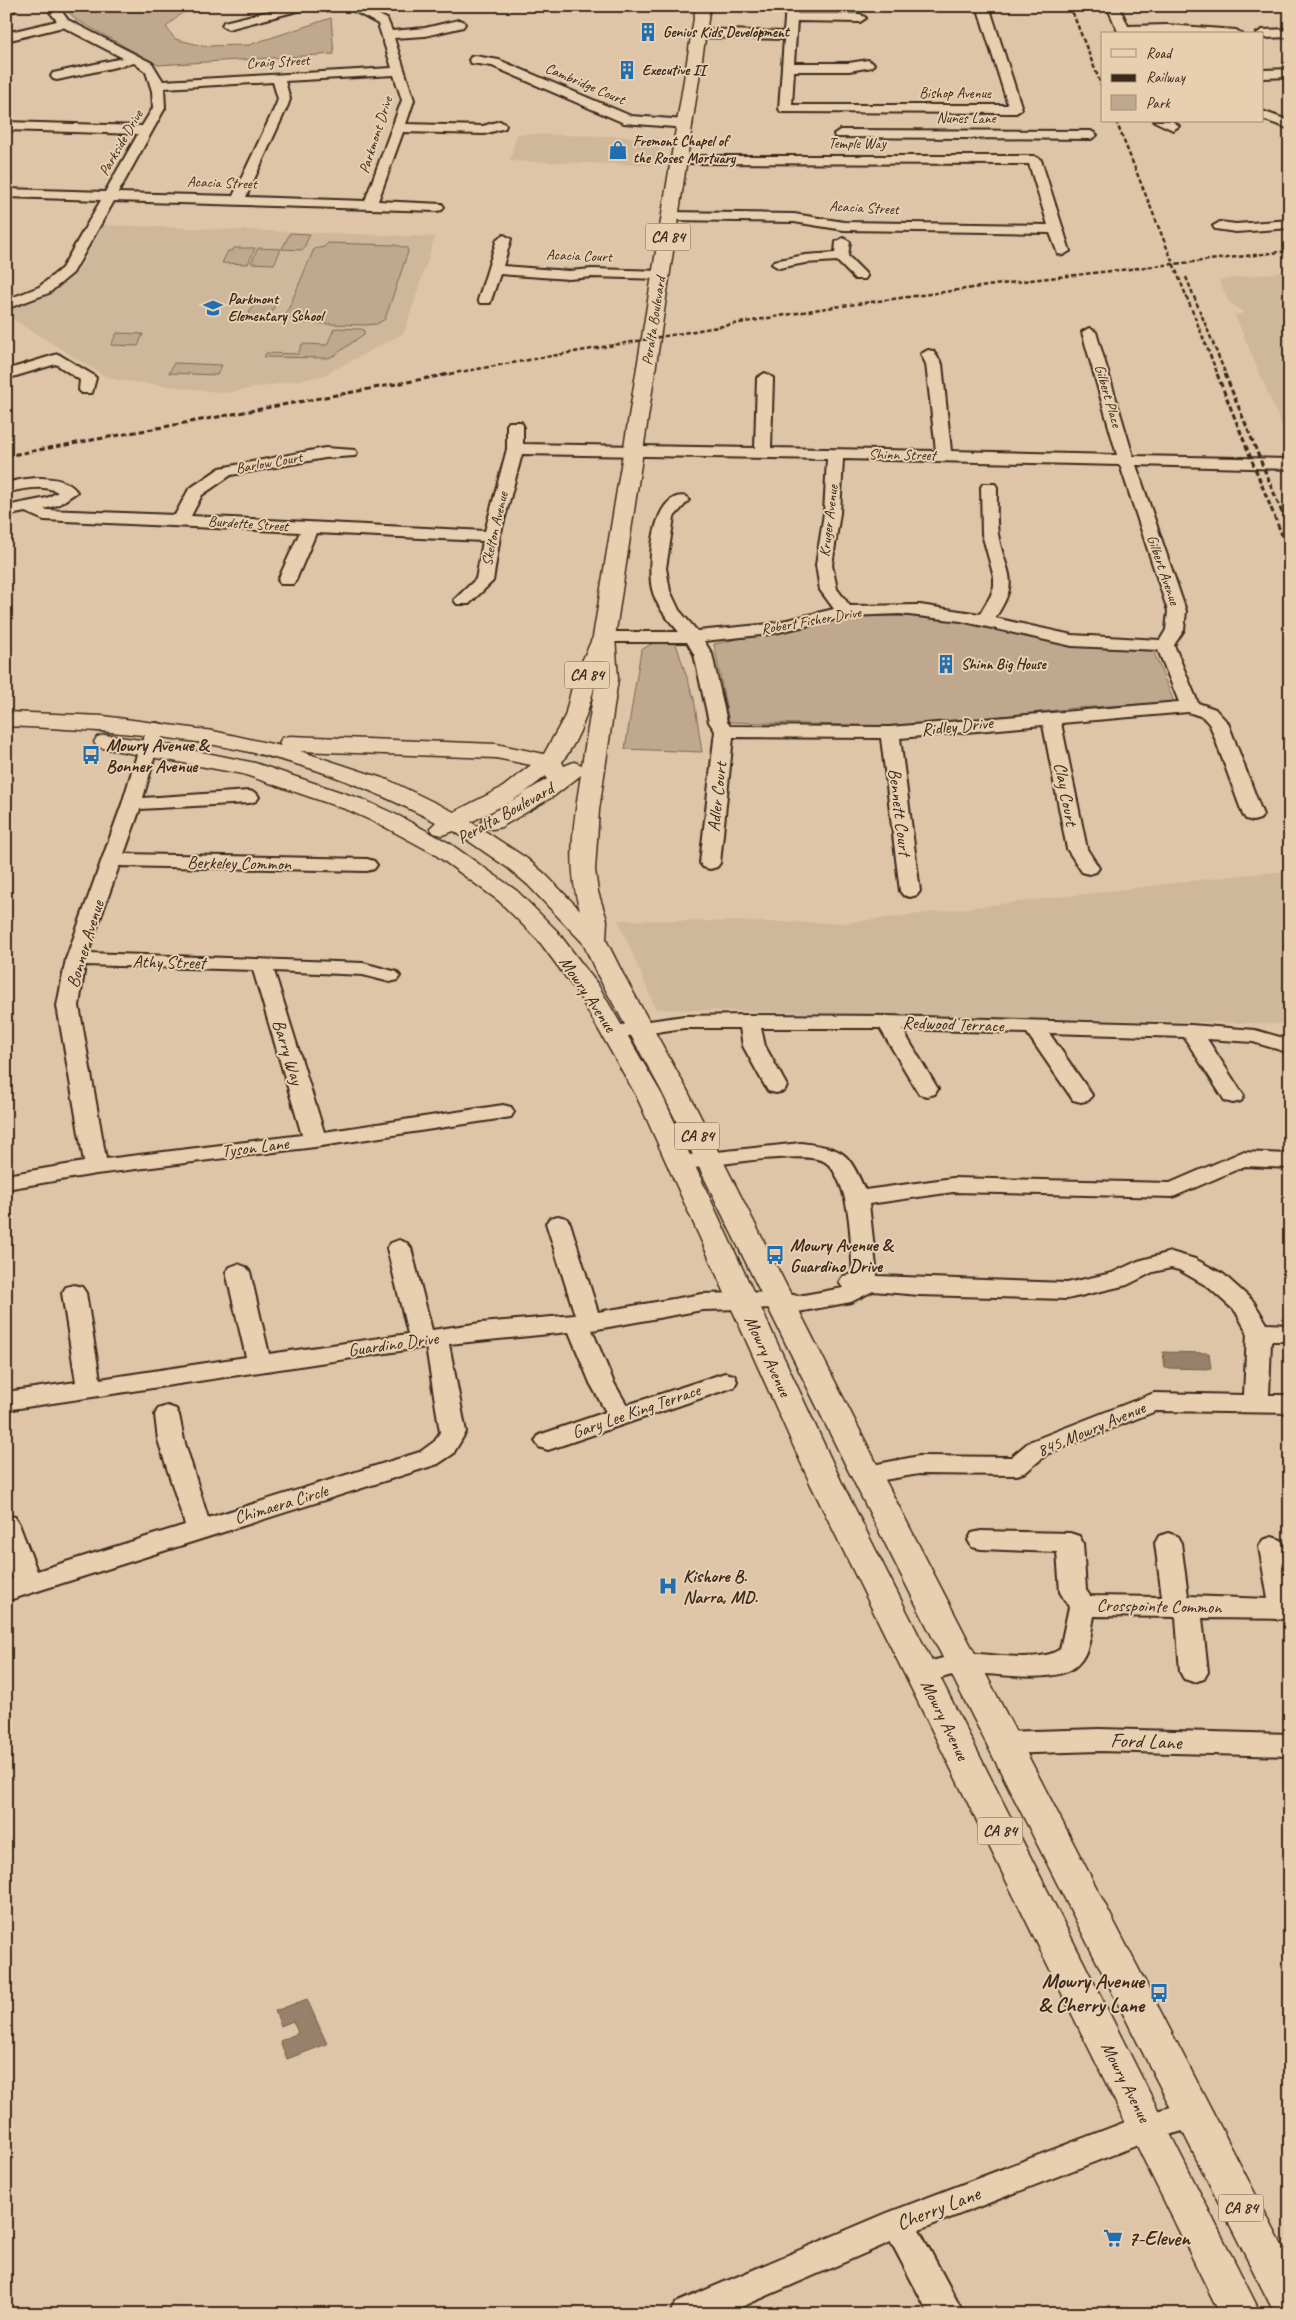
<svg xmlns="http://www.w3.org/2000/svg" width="1296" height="2320" viewBox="0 0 1296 2320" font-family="Caveat,sans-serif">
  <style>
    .built { fill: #ceb79a }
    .green { fill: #bfa88e; stroke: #7d6956 }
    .water { fill: #97816b; stroke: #725e4c }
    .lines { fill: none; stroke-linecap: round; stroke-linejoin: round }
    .minor-casing { stroke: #3b2a1e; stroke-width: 4 }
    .primary-casing { stroke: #3b2a1e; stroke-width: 3 }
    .minor { fill: #e8cfb0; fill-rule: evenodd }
    .primary { fill: #e8cfb0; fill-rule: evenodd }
    .rail-far1 { stroke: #3b2a1e; stroke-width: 2.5; stroke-dasharray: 4.5 2.5; stroke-linecap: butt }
    .rail { stroke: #3b2a1e; stroke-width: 3; stroke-dasharray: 5.5 3; stroke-linecap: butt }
    .labels { text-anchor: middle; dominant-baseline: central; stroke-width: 4; stroke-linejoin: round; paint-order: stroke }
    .far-poi-label { font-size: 15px; font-weight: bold; fill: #3b2a1e; stroke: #e8cfb0; text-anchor: start }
    .far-street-label { font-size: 15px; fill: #3b2a1e; stroke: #e8cfb0 }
    .shield { fill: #e8cfb0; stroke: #6f5c4a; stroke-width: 1 }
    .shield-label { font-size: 16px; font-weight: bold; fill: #3b2a1e }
    .street-label { font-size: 18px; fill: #3b2a1e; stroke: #e8cfb0 }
    .poi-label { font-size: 18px; font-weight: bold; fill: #3b2a1e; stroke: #e8cfb0; text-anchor: start }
    .near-street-label { font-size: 21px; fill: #3b2a1e; stroke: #e8cfb0 }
    .near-poi-label { font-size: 21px; font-weight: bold; fill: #3b2a1e; stroke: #e8cfb0; text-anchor: end }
  </style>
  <rect width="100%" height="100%" fill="#dec5a7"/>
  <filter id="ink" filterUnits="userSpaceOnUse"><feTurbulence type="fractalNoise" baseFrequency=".02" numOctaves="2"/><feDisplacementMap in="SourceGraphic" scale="10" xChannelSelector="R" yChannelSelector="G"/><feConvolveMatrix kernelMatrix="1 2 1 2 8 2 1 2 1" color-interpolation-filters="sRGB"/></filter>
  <g filter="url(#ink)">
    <g class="built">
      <polygon points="517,134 608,136 661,138 656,165 510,161"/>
      <polygon points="103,225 435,237 404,333 322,376 226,393 118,380 105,376 6,315 6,310 49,294 67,282 81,266"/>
      <polygon points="1290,271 1290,445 1235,315 1244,313 1229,302 1219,280"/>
      <polygon points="1290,871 1290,1024 656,1009 618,920 845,923 1250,874"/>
    </g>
    <g class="green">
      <polygon points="72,6 221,6 182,13 166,27 175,39 203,46 249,45 331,18 334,54 158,65 75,19 69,12"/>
      <polygon points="290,233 310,234 303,250 282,249"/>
      <polygon points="328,243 395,245 407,248 408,252 385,319 377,324 365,325 297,323 294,319 285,317 314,249 324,247"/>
      <polygon points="234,248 255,248 248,264 222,263 228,251 232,251"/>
      <polygon points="258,248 281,249 274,264 251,263"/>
      <polygon points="255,302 276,302 269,318 247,317"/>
      <polygon points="337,328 361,329 364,330 364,334 335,355 328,358 264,357 266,353 298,354 302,344 327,345 334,329"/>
      <polygon points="117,333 143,334 138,346 111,345"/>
      <polygon points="174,363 222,365 217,375 169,373"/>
      <polygon points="871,616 934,617 982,626 1026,637 1082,646 1153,650 1174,702 1075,708 960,721 882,726 729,722 714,644 805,625"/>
      <polygon points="653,643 676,644 694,699 702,752 625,749 641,650"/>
    </g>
    <g class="water">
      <polygon points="1163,1352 1209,1353 1211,1369 1165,1368"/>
      <polygon points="307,1999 327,2044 287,2059 280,2041 298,2033 293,2021 281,2026 275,2011"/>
    </g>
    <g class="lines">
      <g class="minor-casing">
        <g id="minor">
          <path d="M 54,6 L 66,6 L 62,12 L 68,20 L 152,63 L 163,81 L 392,68 L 378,24 L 345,6 L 361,6 L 387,19 L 392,31 L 425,28 L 459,20 L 463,21 L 465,24 L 463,27 L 459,28 L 425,36 L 394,38 L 414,100 L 406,124 L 483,126 L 500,121 L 506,125 L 505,128 L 484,134 L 403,132 L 378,201 L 442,204 L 444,207 L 442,210 L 437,211 L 114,201 L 73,273 L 49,293 L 6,309 L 6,300 L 39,287 L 62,268 L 101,200 L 6,197 L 6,189 L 105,192 L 138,134 L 6,130 L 6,122 L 142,126 L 153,108 L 152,91 L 146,72 L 134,63 L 57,80 L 53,79 L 51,76 L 53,73 L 123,58 L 63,27 L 6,41 L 6,33 L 57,21 L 50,12 ZM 394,75 L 402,100 L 365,201 L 246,197 L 288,105 L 290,99 L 285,81 ZM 273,82 L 278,99 L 276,105 L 233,196 L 118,193 L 165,108 L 164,88 Z"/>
          <polygon points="290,6 311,6 309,8 228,29 222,25 224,22"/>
          <polygon points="786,6 798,6 797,14 860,14 866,18 860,22 797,21 794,63 849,63 868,60 874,64 872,67 849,71 794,71 792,105 1008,105 977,6 989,6 1022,109 1016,113 781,112 779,109 784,39 700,37 694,33 700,29 784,32"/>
          <polygon points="1107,6 1119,6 1128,26 1167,25 1236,30 1242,34 1119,34"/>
          <polygon points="6,7 14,11 6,15"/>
          <polygon points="1290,29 1290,37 1262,38 1262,34 1256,34 1262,30"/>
          <polygon points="475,56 499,60 631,116 686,120 692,124 686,128 624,123 492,66 471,63 469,60 471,57"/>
          <polygon points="1290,69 1290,77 1262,78 1262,70"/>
          <polygon points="1262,111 1290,121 1290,129 1262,119"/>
          <polygon points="1154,121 1172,121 1179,126 1173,130"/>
          <polygon points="840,130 1091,131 1097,135 1091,139 835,137 834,134"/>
          <polygon points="680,156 1034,156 1041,160 1070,251 1063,255 1058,254 1050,233 844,230 794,222 671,220 664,216 671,212 794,214 844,222 1048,225 1029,164 675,163 673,160"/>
          <polygon points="1290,220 1290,228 1236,232 1215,229 1213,226 1220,222 1236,224"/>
          <polygon points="504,235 511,239 503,266 569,271 592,269 662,271 669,275 662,279 592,277 569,279 500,274 490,303 480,303 478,300 497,239"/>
          <polygon points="843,238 850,242 848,256 865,273 867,276 865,279 855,279 837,261 805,263 779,268 772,264 774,261 805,255 835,253 836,242"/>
          <path d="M 1089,328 L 1096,332 L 1133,456 L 1290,459 L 1290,469 L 1136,465 L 1186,611 L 1184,630 L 1174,645 L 1198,703 L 1215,709 L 1228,723 L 1263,815 L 1260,819 L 1253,821 L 1246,819 L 1243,815 L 1210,725 L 1203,717 L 1188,712 L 1061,723 L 1087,849 L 1099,868 L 1096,872 L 1089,874 L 1082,872 L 1067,849 L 1043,725 L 900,738 L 920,891 L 917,895 L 910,897 L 903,895 L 900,891 L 881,738 L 733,737 L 720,863 L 717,867 L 710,869 L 703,867 L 700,863 L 715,731 L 709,722 L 694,654 L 687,642 L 604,642 L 598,641 L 595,637 L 598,633 L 604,632 L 679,632 C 668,619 656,606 652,589 C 647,568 652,488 687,497 L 689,500 L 674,517 L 666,568 L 670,591 L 679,610 L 697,631 L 770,624 L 834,609 L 820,590 L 816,565 L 824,513 L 827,459 L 522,454 L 500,536 L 493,581 L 469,604 L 457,604 L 454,600 L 476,579 L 483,541 L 316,533 L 296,580 L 293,584 L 281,584 L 278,580 L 300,532 L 44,520 L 25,512 L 6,516 L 6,506 L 47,498 L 58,492 C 44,484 21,489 6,493 L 6,483 C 26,478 63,472 77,492 L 58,505 L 44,509 L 47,510 L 175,515 L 189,489 L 220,468 L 325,448 L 355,450 L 357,453 L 355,456 L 325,458 L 231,475 L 202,495 L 191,516 L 485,531 L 507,449 L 507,425 L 509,422 L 521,422 L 523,425 L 523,444 L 755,448 L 757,378 L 765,373 L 773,378 L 771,448 L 936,451 L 926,364 L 921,354 L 928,350 L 933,351 L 942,364 L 951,451 L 1117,455 L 1082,332 ZM 843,459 L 1120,465 L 1168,611 L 1166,630 L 1160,640 L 1072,635 L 995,618 C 1022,578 1005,574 998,534 C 996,519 997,502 997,487 L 995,484 L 983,484 L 981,487 L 982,534 L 994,577 L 994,586 L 991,595 L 980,614 L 920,605 L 850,606 L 837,589 L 832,565 L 840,513 ZM 900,614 L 961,621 L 1072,646 L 1158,650 L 1179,702 L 890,727 L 730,726 L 727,722 L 712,654 L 704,641 L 770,634 L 850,616 Z"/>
          <polygon points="58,354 93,375 96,378 92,393 82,393 79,390 80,380 56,364 6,379 6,370"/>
          <path d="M 157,723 L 164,725 L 166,729 L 157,748 L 143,798 L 249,791 L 256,793 L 259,797 L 256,801 L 249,803 L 140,809 L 124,854 L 367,859 L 374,861 L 377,865 L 374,869 L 367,871 L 119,866 L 88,953 L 363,963 L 397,972 L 400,976 L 397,980 L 390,982 L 363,975 L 274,971 L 324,1132 L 503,1105 L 511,1107 L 514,1112 L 511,1117 L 315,1147 L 96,1174 L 6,1189 L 6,1175 L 84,1162 L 57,1006 L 66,959 L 122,804 L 139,748 L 150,725 ZM 85,965 L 253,970 L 302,1135 L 106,1159 L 79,1006 Z"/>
          <polygon points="749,1015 887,1016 1191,1025 1255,1030 1290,1040 1290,1053 1253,1042 1207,1039 1244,1096 1241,1101 1233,1103 1225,1101 1184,1037 1049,1033 1092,1095 1089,1100 1081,1102 1073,1100 1027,1033 902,1029 938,1089 935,1094 927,1096 919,1094 880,1028 761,1028 765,1046 787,1086 784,1091 776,1093 768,1091 765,1086 743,1046 740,1028 684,1028 615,1038 607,1037 604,1032 607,1027 615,1026 684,1016"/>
          <path d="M 801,1143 C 844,1149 847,1150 865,1190 L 953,1178 L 1170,1183 L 1242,1152 L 1290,1154 L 1290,1168 L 1245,1166 L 1173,1197 L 953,1192 L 869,1204 L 877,1276 L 1067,1283 L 1112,1273 L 1138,1261 L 1171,1252 L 1195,1259 L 1223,1274 L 1253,1301 L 1267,1324 L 1290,1325 L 1290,1341 L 1271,1341 L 1269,1395 L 1290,1395 L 1290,1413 L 1156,1411 L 1047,1454 L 1026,1472 L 1017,1475 L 919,1474 L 866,1483 L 857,1480 L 853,1474 L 857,1468 L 919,1456 L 1011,1457 L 1029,1442 L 1154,1393 L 1244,1395 L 1247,1332 L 1236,1312 L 1207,1286 L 1179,1270 L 1171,1268 L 1153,1272 L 1127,1285 L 1067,1299 L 919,1295 L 873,1291 L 851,1302 L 798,1312 L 780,1308 L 702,1310 L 592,1330 L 614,1383 L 627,1405 L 725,1373 L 734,1375 L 737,1381 L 734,1387 L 548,1450 L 539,1447 L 535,1441 L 539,1435 L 606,1412 L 590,1383 L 569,1332 L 449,1344 L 466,1432 L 453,1454 L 438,1464 L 6,1601 L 6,1581 L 13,1579 L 6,1559 L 6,1515 L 15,1517 L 19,1524 L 37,1571 L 185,1525 L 158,1440 L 155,1415 L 158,1409 L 167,1406 L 176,1409 L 179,1415 L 184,1440 L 208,1518 L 420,1452 L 435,1441 L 440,1432 L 426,1347 L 6,1410 L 6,1392 L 76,1382 L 62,1293 L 66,1287 L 74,1285 L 82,1287 L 86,1293 L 100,1379 L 246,1357 L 226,1272 L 230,1267 L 238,1264 L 246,1267 L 250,1272 L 269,1354 L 408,1334 L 387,1248 L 391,1243 L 399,1240 L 407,1243 L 411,1248 L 432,1330 L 481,1323 L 575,1315 L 546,1223 L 550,1218 L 558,1216 L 566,1218 L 570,1223 L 598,1312 L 702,1294 L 780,1292 L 798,1296 L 843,1288 L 839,1282 L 843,1276 L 853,1274 C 850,1240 852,1200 833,1170 C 831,1166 825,1161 821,1160 C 796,1151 710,1166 680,1170 L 672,1168 L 669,1163 L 672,1158 L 680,1156 Z"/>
          <path d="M 981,1531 L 1070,1533 L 1079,1536 L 1083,1543 L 1086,1590 L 1090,1596 L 1162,1597 L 1155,1543 L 1159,1536 L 1168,1533 L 1177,1536 L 1181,1543 L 1188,1596 L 1268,1599 L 1259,1547 L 1263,1540 L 1272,1537 L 1281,1540 C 1294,1563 1290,1594 1290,1619 L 1202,1618 L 1208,1672 L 1204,1679 L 1194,1682 L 1184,1679 L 1180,1672 L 1176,1617 L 1094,1616 C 1091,1631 1090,1651 1079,1663 C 1059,1687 993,1672 964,1673 C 946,1674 930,1686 912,1680 L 908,1673 L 912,1666 L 963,1653 C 987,1653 1041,1664 1060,1649 L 1069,1607 L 1060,1592 L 1057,1552 L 981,1549 L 972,1547 L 968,1540 L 972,1533 Z"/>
          <polygon points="1099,1729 1290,1734 1290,1756 1099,1751 1003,1754 993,1751 989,1743 993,1735 1003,1732"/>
          <polygon points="1193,2101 1204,2105 1209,2115 1204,2125 1151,2140 919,2230 964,2314 929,2314 891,2242 725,2314 670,2314 675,2303 887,2213 1149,2113"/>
        </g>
      </g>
      <g class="primary-casing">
        <g id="primary">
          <path d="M 696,6 L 710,6 L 615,637 L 618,679 L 599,810 L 595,870 L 598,892 L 607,920 L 606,940 L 623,974 L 687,1090 L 882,1474 L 1290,2261 L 1290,2314 L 1275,2314 L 850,1474 L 661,1090 L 597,974 L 583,943 L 528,885 L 508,868 L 454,831 L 442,835 L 434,833 L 430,828 L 436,822 C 391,799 345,778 296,764 C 202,736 103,730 6,726 L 6,712 L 103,716 L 213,731 L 281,746 L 279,743 L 282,738 L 290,736 L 496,744 L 544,754 L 565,716 L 574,679 L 593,637 ZM 596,679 L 582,765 L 574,762 L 564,766 L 562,762 C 581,737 589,709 596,679 ZM 300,751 L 496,758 L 531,765 L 503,787 L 454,812 L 388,780 ZM 581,775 C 574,820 566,866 580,910 L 546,875 L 526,858 L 471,822 L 519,797 L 546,776 L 547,779 L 485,817 L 481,822 L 485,827 L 493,829 L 501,827 L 554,796 Z"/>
          <polygon points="105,735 148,741 255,763 364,800 399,816 449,843 517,891 557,931 598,985 662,1095 842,1483 1261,2314 1220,2314 810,1483 636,1095 577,992 539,941 499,901 433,853 383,826 348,810 243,774 97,747 94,742 97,737"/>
        </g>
      </g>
      <use href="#minor" class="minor"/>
      <use href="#primary" class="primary"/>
      <g class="rail-far1">
        <polyline points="1070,6 1102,87"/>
        <polyline points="1116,121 1218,375"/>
        <polyline points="1186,277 1226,375"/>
        <polyline points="443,375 820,309 1031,280 1290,251"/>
      </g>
      <g class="rail">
        <polyline points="1217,374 1290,555"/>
        <polyline points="1225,374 1290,532"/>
        <polyline points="6,456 450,374"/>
      </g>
    </g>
  </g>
  <defs>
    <g id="building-bare" transform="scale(1.5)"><path d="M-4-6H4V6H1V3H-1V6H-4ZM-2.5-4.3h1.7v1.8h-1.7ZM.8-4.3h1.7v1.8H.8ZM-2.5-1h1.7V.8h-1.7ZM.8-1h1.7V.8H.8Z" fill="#1f6fb2" stroke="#e8cfb0" stroke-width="2.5" paint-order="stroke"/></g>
    <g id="shop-bare" transform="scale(1.5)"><path d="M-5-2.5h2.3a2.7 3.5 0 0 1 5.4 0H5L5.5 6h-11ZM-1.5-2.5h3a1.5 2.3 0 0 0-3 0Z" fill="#1f6fb2" stroke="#e8cfb0" stroke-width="2.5" paint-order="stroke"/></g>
    <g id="school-bare" transform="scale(1.5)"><path d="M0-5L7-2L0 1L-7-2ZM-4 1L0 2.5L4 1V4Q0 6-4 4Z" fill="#1f6fb2" stroke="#e8cfb0" stroke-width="2.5" paint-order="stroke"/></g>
    <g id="bus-bare" transform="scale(1.5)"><path d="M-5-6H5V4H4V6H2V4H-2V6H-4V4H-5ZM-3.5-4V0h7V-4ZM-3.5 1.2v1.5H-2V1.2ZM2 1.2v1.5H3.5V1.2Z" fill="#1f6fb2" stroke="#e8cfb0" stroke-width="2.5" paint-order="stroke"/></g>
    <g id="hospital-bare" transform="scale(1.5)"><path d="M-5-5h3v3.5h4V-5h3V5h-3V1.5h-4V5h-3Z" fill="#1f6fb2" stroke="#e8cfb0" stroke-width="2.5" paint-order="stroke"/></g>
    <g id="supermarket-bare" transform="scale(1.5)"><path d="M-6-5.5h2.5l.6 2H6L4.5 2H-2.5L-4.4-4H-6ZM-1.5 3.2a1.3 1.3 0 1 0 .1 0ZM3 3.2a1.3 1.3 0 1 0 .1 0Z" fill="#1f6fb2" stroke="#e8cfb0" stroke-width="2.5" paint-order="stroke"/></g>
  </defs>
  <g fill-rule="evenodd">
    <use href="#building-bare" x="648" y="32"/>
    <use href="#building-bare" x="627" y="70"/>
    <use href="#shop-bare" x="618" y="150"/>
    <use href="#school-bare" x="213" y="308"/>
    <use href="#building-bare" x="946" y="664"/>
    <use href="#bus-bare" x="91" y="755"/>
    <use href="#bus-bare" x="775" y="1255"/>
    <use href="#hospital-bare" x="668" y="1586"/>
    <use href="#bus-bare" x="1159" y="1993"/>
    <use href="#supermarket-bare" x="1113" y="2238"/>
  </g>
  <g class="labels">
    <g class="far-poi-label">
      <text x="663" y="32">Genius Kids Development</text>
      <text x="642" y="70">Executive II</text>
      <text x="633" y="141">Fremont Chapel of<tspan x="633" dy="17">the Roses Mortuary</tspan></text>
      <text x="228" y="299">Parkmont<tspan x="228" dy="17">Elementary School</tspan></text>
      <text x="961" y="664">Shinn Big House</text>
    </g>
    <g class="far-street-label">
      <text transform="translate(278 62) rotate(-3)">Craig Street</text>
      <text transform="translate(585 84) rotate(23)">Cambridge Court</text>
      <text x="955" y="93">Bishop Avenue</text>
      <text x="966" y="118">Nunes Lane</text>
      <text transform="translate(376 135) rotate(-72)">Parkmont Drive</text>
      <text transform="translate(121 143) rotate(-60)">Parkside Drive</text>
      <text x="857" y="143">Temple Way</text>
      <text transform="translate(222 183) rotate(2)">Acacia Street</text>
      <text transform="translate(864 208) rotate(3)">Acacia Street</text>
      <text transform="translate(579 256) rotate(2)">Acacia Court</text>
      <text transform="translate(654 321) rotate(-81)">Peralta Boulevard</text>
      <text transform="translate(1108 396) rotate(74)">Gilbert Place</text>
      <text transform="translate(902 455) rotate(1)">Shinn Street</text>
      <text transform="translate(269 463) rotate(-10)">Barlow Court</text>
      <text transform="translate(829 521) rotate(-83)">Kruger Avenue</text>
      <text transform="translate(248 524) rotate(4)">Burdette Street</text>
      <text transform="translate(495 529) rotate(-77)">Skelton Avenue</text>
      <text transform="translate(1163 570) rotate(71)">Gilbert Avenue</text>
      <text transform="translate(811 621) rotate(-10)">Robert Fisher Drive</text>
    </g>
    <g class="shield">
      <rect x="645.5" y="223.5" width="45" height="27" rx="4"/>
      <rect x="564.5" y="661.5" width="45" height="27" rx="4"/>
      <rect x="674.5" y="1122.5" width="45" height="27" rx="4"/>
      <rect x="977.5" y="1817.5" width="45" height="27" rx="4"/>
      <rect x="1218.5" y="2194.5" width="45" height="27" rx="4"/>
    </g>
    <g class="shield-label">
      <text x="668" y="237">CA 84</text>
      <text x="587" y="675">CA 84</text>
      <text x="697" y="1136">CA 84</text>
      <text x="1000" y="1831">CA 84</text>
      <text x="1241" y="2208">CA 84</text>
    </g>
    <g class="street-label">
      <text transform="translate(957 726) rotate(-6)">Ridley Drive</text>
      <text transform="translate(1066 794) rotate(79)">Clay Court</text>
      <text transform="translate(717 797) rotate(-84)">Adler Court</text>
      <text transform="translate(900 812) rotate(83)">Bennett Court</text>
      <text transform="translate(505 813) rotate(-29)">Peralta Boulevard</text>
      <text transform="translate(239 863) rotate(1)">Berkeley Common</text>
      <text transform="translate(85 944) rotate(-73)">Bonner Avenue</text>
      <text transform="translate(169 962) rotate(1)">Athy Street</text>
      <text transform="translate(588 994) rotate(56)">Mowry Avenue</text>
      <text transform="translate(953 1024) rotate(2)">Redwood Terrace</text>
      <text transform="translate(288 1052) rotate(73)">Barry Way</text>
      <text transform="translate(255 1147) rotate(-7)">Tyson Lane</text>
      <text transform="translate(393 1344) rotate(-8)">Guardino Drive</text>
      <text transform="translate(768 1356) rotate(65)">Mowry Avenue</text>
      <text transform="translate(636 1411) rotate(-19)">Gary Lee King Terrace</text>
      <text transform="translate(1091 1429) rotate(-23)">845 Mowry Avenue</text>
      <text transform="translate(281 1504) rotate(-17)">Chimaera Circle</text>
      <text transform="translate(1159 1606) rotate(1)">Crosspointe Common</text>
      <text transform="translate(945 1720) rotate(64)">Mowry Avenue</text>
      <text transform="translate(1126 2082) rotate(63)">Mowry Avenue</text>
    </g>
    <g class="poi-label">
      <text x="106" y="745">Mowry Avenue &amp;<tspan x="106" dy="21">Bonner Avenue</tspan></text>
      <text x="790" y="1245">Mowry Avenue &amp;<tspan x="790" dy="21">Guardino Drive</tspan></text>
      <text x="683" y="1576">Kishore B.<tspan x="683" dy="21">Narra, MD.</tspan></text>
    </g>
    <g class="near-street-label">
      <text transform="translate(1146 1741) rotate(2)">Ford Lane</text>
      <text transform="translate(938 2208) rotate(-21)">Cherry Lane</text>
    </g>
    <g class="near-poi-label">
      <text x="1144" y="1981">Mowry Avenue<tspan x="1144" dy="24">&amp; Cherry Lane</tspan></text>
      <text x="1128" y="2238" text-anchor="start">7-Eleven</text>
    </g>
  </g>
  <rect width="1296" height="2320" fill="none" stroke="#e8cfb0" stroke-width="25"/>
  <rect x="12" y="12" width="1271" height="2295" fill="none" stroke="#3b2a1e" stroke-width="2" filter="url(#ink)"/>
  <rect x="1101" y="32" width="162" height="90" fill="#e8cfb0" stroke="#a38d76"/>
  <rect x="1111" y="49" width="25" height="8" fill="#e8cfb0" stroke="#a38d76"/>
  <text x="1146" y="58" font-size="15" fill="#3b2a1e">Road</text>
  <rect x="1111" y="74" width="25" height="8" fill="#3b2a1e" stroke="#a38d76"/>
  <text x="1146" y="82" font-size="15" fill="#3b2a1e">Railway</text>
  <rect x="1111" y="95" width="25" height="15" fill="#bfa88e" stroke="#a38d76"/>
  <text x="1146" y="108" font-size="15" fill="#3b2a1e">Park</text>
</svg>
